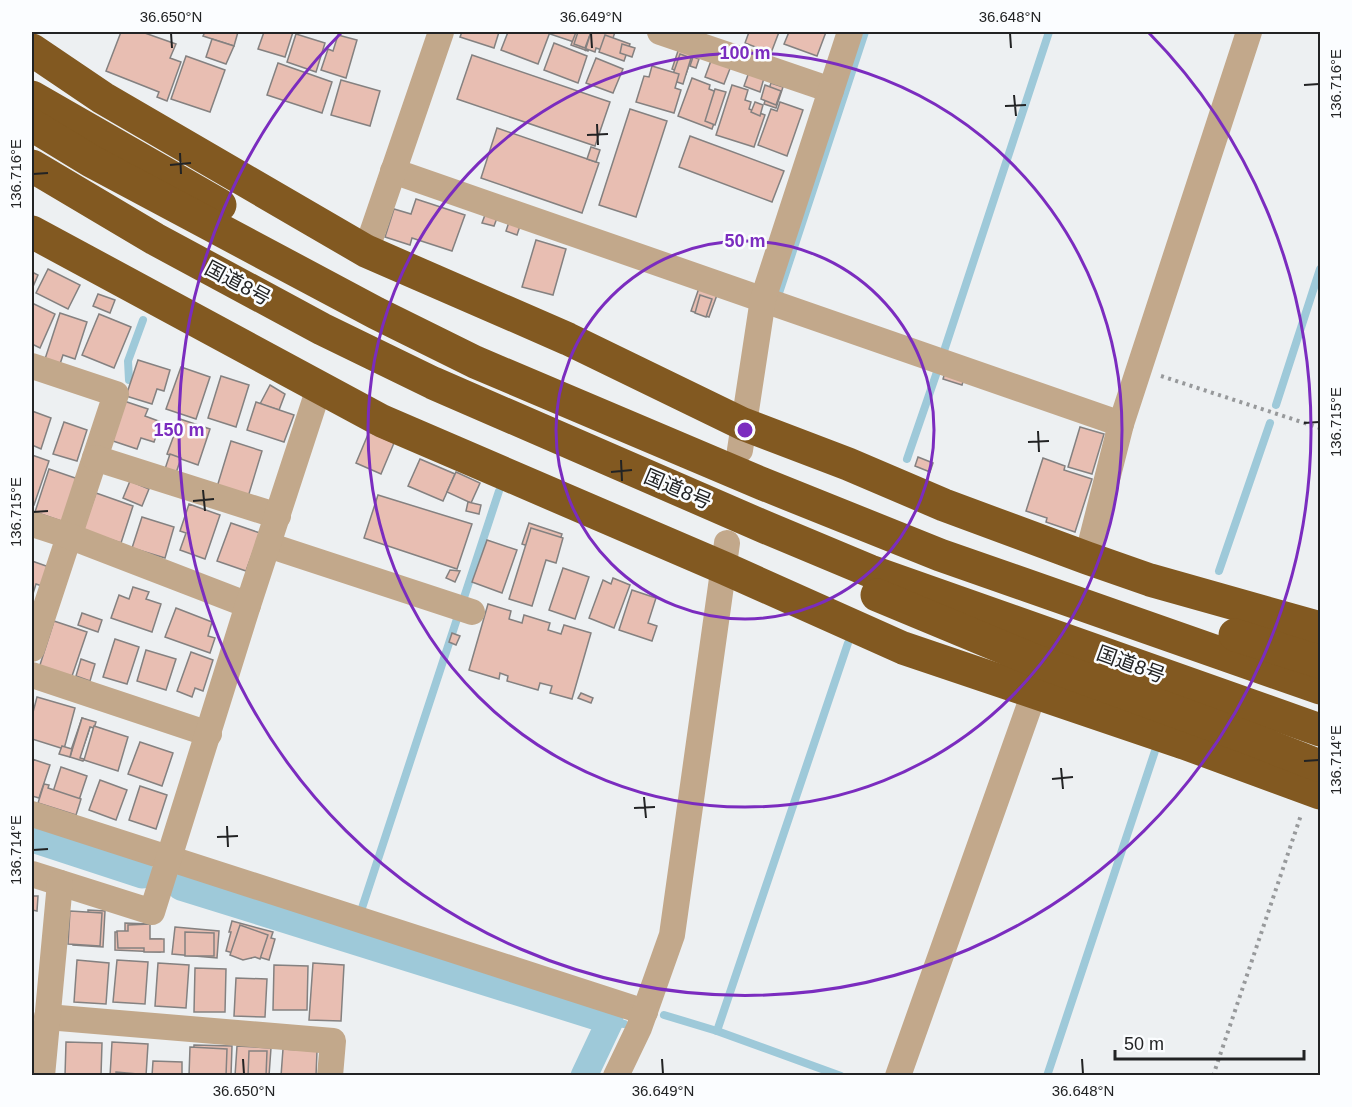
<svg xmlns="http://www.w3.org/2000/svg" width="1352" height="1107" viewBox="0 0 1352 1107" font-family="Arial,'Noto Sans JP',sans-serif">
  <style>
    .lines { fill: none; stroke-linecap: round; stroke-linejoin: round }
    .stream { stroke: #9ec9d9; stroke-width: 8 }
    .canal { stroke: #9ec9d9; stroke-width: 27 }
    .building { fill: #e8beb2; stroke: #848180; stroke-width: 1.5 }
    .path { stroke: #97999b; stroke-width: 4; stroke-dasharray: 3 4.5; stroke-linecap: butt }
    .minor { stroke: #c2a88b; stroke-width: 26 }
    .highway { stroke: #825921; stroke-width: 33 }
    .ticks { fill: none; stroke: #222324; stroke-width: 2 }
    .ring { fill: none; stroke: #7b2cbf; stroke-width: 3 }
    .labels { text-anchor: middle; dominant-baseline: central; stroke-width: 5; stroke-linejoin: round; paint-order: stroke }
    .street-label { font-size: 20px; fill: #222324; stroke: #fbfdff }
    .centre { fill: #7b2cbf; stroke: #fbfdff; stroke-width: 3 }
    .ring-label { font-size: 18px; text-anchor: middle; font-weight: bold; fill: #7b2cbf; stroke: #fbfdff; stroke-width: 5; stroke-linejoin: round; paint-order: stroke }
    .neatline { fill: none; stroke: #222324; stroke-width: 2 }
    .ticks-label { font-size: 15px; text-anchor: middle; fill: #222324 }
  </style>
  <rect width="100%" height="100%" fill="#edf0f2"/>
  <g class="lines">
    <g class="stream">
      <polyline points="779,293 865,32"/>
      <polyline points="943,354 1049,32"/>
      <polyline points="129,380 128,361 143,320"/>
      <polyline points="1276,405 1320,269"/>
      <polyline points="907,459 939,366"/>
      <polyline points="1219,571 1270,423"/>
      <polyline points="361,911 499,491"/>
      <polyline points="351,940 354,932"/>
      <polyline points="664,1015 717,1031 841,1076"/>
      <polyline points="610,1021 624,1024"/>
      <polyline points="717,1031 848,643"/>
      <polyline points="1047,1076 1155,751"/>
    </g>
    <g class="canal">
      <polyline points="32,839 142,875"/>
      <polyline points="181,887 610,1021 584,1076"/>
    </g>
  </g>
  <g class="building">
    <polygon points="121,32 142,32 176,44 170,58 181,62 167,101 157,97 159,92 106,71"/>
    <polygon points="205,32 238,32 234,46 203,36"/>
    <polygon points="264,32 293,32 285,57 258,49"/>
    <polygon points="462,32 499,32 494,48 460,37"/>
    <polygon points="508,32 550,32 538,64 501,50"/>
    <polygon points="548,32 577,32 574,42 547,33"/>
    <polygon points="576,32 595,32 588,51 571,45"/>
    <polygon points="578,32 591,32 585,48 574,44"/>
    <polygon points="591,32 615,32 610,47 615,49 614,54 596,48 595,52 587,49 585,51"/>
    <polygon points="748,32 779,32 771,53 745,43 749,32"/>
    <polygon points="789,32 826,32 817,56 784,44"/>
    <polygon points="296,34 325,43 316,72 287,62"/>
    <polygon points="338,35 357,40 346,78 321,70 328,49 333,51"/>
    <polygon points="605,35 630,44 624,61 599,52"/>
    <polygon points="212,39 234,46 226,64 206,57"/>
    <polygon points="554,43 587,56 578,83 544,70"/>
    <polygon points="622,44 635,48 632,57 620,53"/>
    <polygon points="679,48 693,53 686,74 672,69"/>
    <polygon points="680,54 691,58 683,84 671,80"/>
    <polygon points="472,55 610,102 595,146 457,99"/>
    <polygon points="186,56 225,70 210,112 171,99"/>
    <polygon points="693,57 699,59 696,68 690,66"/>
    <polygon points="596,58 623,69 613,93 586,83"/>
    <polygon points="712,58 731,66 724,84 705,77"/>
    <polygon points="278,63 332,82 322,113 267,95"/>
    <polygon points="652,66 679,74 675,88 681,90 674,113 636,102 644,76 649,77"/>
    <polygon points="749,72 764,78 760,92 744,86"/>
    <polygon points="692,78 710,85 709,89 724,95 712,129 678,116"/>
    <polygon points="341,80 380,91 370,126 331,115"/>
    <polygon points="771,83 783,87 776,108 764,104"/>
    <polygon points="732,85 748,90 745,100 751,102 749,109 765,115 754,147 716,135"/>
    <polygon points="765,85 781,91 776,105 761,99"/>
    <polygon points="715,89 726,92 715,125 705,121"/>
    <polygon points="755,102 763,105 760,116 751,112"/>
    <polygon points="780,102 803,110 787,156 758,145 771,109 777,111"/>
    <polygon points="630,109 667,121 636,217 599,205"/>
    <polygon points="497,128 599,163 582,213 481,178"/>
    <polygon points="690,136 784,171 772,202 679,167"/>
    <polygon points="591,147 600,150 596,162 587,159"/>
    <polygon points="416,199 465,215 452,251 412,238 410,245 385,237 394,209 411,214"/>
    <polygon points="485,215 497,218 494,226 482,223"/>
    <polygon points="509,222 520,226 517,235 506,231"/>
    <polygon points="536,240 566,249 553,295 522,287"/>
    <polygon points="48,269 80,285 68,309 36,293"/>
    <polygon points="32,272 38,275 32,289"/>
    <polygon points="699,288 717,295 709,317 691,311"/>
    <polygon points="98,294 115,300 110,313 93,306"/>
    <polygon points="700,295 712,299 706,317 695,313"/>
    <polygon points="32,303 55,314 40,348 32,344"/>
    <polygon points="60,313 87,322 75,359 63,355 60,364 45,359"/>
    <polygon points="99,314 131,327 114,368 82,355"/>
    <polygon points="138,360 170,370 164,391 157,389 152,404 126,396"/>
    <polygon points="181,367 210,377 196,419 166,409"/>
    <polygon points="946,369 965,375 962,385 943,379"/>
    <polygon points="221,376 249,385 236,427 208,418"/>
    <polygon points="270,385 285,394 279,410 260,404"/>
    <polygon points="124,401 148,409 145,416 161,422 154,442 141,438 137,449 110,440"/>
    <polygon points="256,402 294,415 284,442 247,430"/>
    <polygon points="32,411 51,418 41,449 32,445"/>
    <polygon points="180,419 210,429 198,465 167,454"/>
    <polygon points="64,422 87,430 77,461 53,454"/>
    <polygon points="1080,427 1104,434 1092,474 1068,467"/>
    <polygon points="369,432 394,443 381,474 356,463"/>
    <polygon points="231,441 262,451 248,497 217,487"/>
    <polygon points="170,454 181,458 176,473 165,469"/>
    <polygon points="32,455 49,461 34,505 32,504"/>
    <polygon points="918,457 933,463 930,472 915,466"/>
    <polygon points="1043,458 1065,466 1064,470 1092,479 1075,532 1046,522 1047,518 1026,511"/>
    <polygon points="420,459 455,474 443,501 408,486"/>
    <polygon points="49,469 81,480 67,523 35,512"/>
    <polygon points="456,472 480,483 471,503 447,492"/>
    <polygon points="130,481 149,489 142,506 123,498"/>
    <polygon points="96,493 133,506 121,543 83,530"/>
    <polygon points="378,495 472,524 457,569 364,538"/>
    <polygon points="468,502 481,505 479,514 466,511"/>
    <polygon points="189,504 220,515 205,559 180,550 186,533 180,531"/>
    <polygon points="142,517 174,527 165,558 132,548"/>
    <polygon points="231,523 260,533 246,571 217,561"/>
    <polygon points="529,523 562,534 555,555 522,544"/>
    <polygon points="531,528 563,538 556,563 546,560 532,606 509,599"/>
    <polygon points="487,540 517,550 502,593 472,582"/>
    <polygon points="32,561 49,567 42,586 36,584 32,597"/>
    <polygon points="563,568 589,577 575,619 549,610"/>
    <polygon points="450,570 460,571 455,582 446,578"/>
    <polygon points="613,578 630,585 614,628 589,618 603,580 611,584"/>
    <polygon points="133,587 149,592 146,599 161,604 152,632 111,618 119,595 129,599"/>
    <polygon points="632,590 656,598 648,623 657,626 652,641 619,630"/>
    <polygon points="488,604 511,611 509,619 522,623 524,615 550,623 548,630 561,634 564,625 591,633 572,699 550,693 552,686 540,683 538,690 507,681 508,676 500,673 499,679 469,670"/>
    <polygon points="176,608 212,622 208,636 215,638 210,653 165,637"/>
    <polygon points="82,613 102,620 98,632 78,625"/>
    <polygon points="54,621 87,632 71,679 39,668"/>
    <polygon points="452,633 460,636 456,645 449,642"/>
    <polygon points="115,639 139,647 127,684 103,677"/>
    <polygon points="146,650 176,659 166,690 137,681"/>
    <polygon points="191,652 213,660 203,691 195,688 192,697 177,691"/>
    <polygon points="81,659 95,664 90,681 76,676"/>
    <polygon points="581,693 593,698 591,703 578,698"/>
    <polygon points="37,697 75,708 64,749 32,739 32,716"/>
    <polygon points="82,718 92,722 80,756 70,753"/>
    <polygon points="82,718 96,722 94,728 90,727 80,758 84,759 83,761 70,757"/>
    <polygon points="94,726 128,737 118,771 84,760"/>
    <polygon points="140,742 173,753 162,786 128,774"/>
    <polygon points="62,746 72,749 70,757 59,754"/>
    <polygon points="32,759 50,765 39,798 32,796"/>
    <polygon points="61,767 87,776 76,809 50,801"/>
    <polygon points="100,780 127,790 116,820 89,810"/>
    <polygon points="44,784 49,785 48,788 81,799 76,815 38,803"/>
    <polygon points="140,786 167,795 156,829 129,820"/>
    <polygon points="32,896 38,896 37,911 32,910"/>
    <polygon points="88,910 105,911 103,947 73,945 75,912 88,913"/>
    <polygon points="70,911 102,913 100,946 68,944"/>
    <polygon points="232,921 273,932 271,938 275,939 269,960 252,955 251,958 226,951 231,932 229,932"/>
    <polygon points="125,923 148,924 148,939 161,939 160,952 115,950 115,932 125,932"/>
    <polygon points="150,924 150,939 164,939 164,952 144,952 144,948 118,948 117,931 128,931 128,925"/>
    <polygon points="240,925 268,935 260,959 255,957 243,960 230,955"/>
    <polygon points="175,927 219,931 217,958 172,954"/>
    <polygon points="185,932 214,933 214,956 185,956"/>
    <polygon points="77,960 109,963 106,1004 74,1002"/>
    <polygon points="117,960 148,962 145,1004 113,1002"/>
    <polygon points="158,963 189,965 186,1008 155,1006"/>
    <polygon points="313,963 344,965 341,1021 309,1020"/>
    <polygon points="274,965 308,966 307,1010 273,1010"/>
    <polygon points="195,968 226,969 225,1012 194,1012"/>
    <polygon points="236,978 267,979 265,1017 234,1016"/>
    <polygon points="66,1042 102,1043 101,1076 65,1076"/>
    <polygon points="112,1042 148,1044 146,1076 110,1076"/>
    <polygon points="194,1045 232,1046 231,1076 192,1076"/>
    <polygon points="237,1046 271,1048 269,1076 235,1076"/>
    <polygon points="190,1047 227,1049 226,1076 189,1076"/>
    <polygon points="283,1049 317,1051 316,1076 281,1076"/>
    <polygon points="249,1051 267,1051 266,1076 248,1076"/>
    <polygon points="153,1061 182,1062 182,1076 152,1076"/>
    <polygon points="116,1072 148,1075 148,1076 116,1076"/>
  </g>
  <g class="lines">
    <g class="path">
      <polyline points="1161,376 1320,428"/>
      <polyline points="1213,1076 1301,815"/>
    </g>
    <g class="minor">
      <polyline points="660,32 831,90"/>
      <polyline points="393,171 1121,424"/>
      <polyline points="366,251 441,32"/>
      <polyline points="32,366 116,394 32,649"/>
      <polyline points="740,450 763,299 850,32"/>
      <polyline points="95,458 278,516"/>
      <polyline points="32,524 69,536 248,605"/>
      <polyline points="268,545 472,612"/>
      <polyline points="1087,558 1121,424 1249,32"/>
      <polyline points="32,675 209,734"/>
      <polyline points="32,814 645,1012"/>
      <polyline points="32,874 152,912 248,605 319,388"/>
      <polyline points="47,1017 333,1041 330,1076"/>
      <polyline points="42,1076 60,883"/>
      <polyline points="616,1076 639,1028 672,935 727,543"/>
      <polyline points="898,1076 1034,693"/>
    </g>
    <g class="highway">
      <polyline points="32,50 103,98 366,251 568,339 743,424 848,464 944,505 1087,558 1150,580 1320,628"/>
      <polyline points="32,97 220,205"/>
      <polyline points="32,125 91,161 376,313 475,362 763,484 940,555 1320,688"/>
      <polyline points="32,166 155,239 322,329 433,383 767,528 870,571 1320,730"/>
      <polyline points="32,232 382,421 724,568 903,648 1184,743 1320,793"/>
      <polyline points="877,595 1031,659 1251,739 1320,766"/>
      <polyline points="1235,635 1320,662"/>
    </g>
  </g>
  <path class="ticks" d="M 171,33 L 172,48M 591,33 L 592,48M 1010,33 L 1011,48M 1304,85 L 1319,84M 1014,95 L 1016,116M 1005,106 L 1026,105M 597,124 L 598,145M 587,135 L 608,134M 180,153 L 181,174M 170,165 L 191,163M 33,174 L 48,173M 1304,423 L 1319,422M 1038,431 L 1039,452M 1028,442 L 1049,441M 621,460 L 622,481M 611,472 L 632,470M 203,490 L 205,511M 193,501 L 214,499M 33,512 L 48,511M 1304,761 L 1319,760M 1061,768 L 1063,789M 1052,779 L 1073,777M 644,797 L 646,818M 634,808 L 655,807M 227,826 L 228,847M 217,837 L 238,836M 33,850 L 48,849M 243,1059 L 244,1074M 662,1059 L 663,1074M 1082,1059 L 1083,1074"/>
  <g class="ring">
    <circle cx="745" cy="430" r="189"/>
    <circle cx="745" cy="430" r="377"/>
    <path d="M1149 33A566 566 0 1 1 341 33"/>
  </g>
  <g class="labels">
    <g class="street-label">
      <text transform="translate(238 283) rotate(28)">国道8号</text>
      <text transform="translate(678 489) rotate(23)">国道8号</text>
      <text transform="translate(1131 664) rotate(20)">国道8号</text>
    </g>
  </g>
  <circle cx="745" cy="430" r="9" class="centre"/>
  <g class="ring-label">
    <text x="745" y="59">100 m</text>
    <text x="745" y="247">50 m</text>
    <text x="179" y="436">150 m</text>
  </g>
  <rect width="1352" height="1107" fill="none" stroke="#fbfdff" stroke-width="66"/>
  <path d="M1115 1050v9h189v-9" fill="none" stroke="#222324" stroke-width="3"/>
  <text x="1124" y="1050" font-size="18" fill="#222324" stroke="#fbfdff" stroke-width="4.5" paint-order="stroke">50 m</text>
  <rect x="33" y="33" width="1286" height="1041" class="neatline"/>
  <g class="ticks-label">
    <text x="171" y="22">36.650°N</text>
    <text x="591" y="22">36.649°N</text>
    <text x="1010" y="22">36.648°N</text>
    <text transform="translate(1336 84) rotate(-90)" y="5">136.716°E</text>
    <text transform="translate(16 174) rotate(-90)" y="5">136.716°E</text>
    <text transform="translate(1336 422) rotate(-90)" y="5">136.715°E</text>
    <text transform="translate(16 512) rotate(-90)" y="5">136.715°E</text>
    <text transform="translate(1336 760) rotate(-90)" y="5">136.714°E</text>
    <text transform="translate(16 850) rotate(-90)" y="5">136.714°E</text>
    <text x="244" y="1096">36.650°N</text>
    <text x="663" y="1096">36.649°N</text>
    <text x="1083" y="1096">36.648°N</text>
  </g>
</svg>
